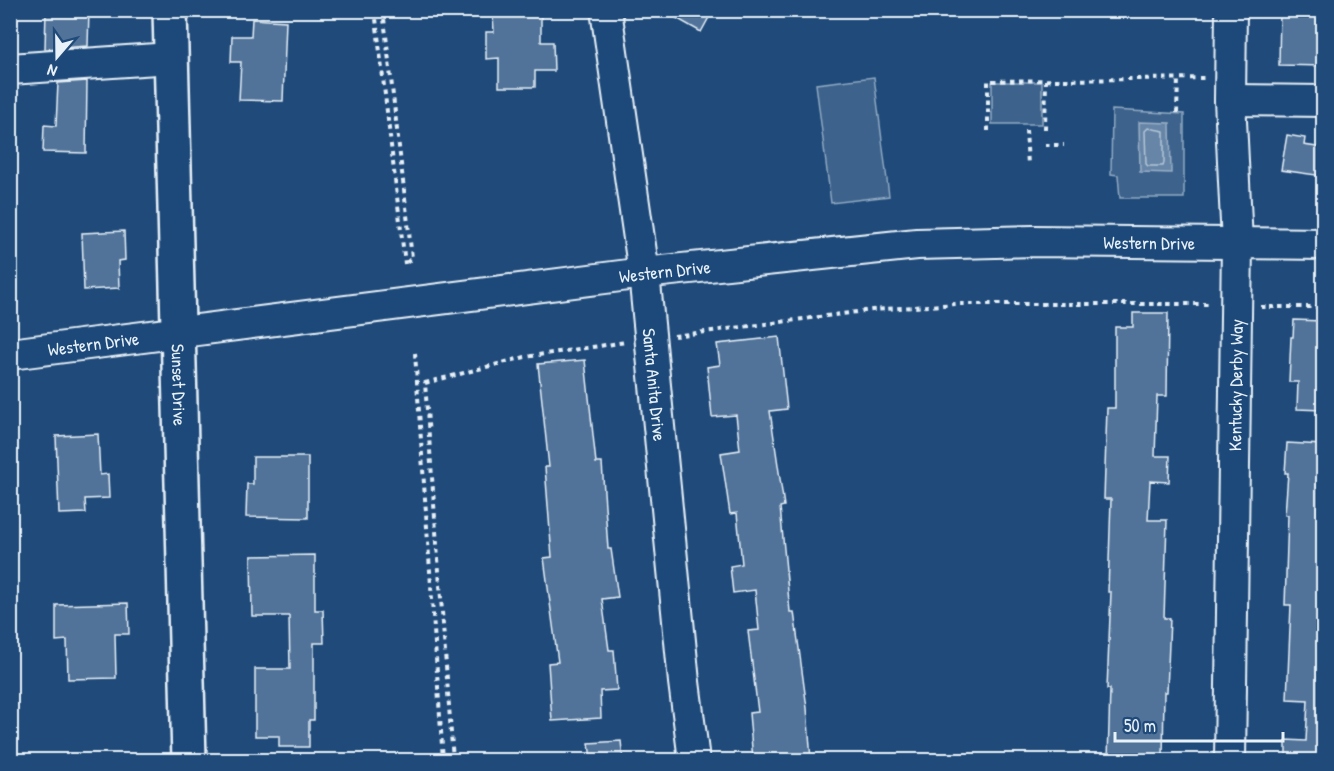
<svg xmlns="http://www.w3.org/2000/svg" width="1334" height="771" viewBox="0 0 1334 771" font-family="'Patrick Hand',sans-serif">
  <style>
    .green { fill: #3c628c; stroke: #92aac2; stroke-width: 1.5 }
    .water { fill: #6685a7; stroke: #9ab0c7; stroke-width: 1.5 }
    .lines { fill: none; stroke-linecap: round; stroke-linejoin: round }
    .shore { stroke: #b4c6d8; stroke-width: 1.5 }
    .building { fill: #517399; stroke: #e8f1f8; stroke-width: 1.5 }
    .minor-casing { stroke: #e8f1f8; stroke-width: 34 }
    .major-casing { stroke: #e8f1f8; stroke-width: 38 }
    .path { stroke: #e8f1f8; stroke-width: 4; stroke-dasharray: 4.5 4.5; stroke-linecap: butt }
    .minor { stroke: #1f4a7a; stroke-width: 30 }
    .major { stroke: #1f4a7a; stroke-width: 33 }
    .labels { text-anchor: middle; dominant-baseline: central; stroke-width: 4.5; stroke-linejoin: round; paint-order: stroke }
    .street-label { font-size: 18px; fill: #e8f1f8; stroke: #1f4a7a }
  </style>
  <rect width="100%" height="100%" fill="#1f4a7a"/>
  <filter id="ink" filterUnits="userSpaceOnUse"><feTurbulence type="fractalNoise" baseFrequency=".0167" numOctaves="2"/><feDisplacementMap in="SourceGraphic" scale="12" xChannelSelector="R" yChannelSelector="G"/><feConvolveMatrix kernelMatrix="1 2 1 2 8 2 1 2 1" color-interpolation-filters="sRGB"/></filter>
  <g filter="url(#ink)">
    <g class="green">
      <polygon points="874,77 889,196 831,203 816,84"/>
      <rect x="992" y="82" width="50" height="42"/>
      <polygon points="1112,110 1184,114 1184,198 1120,198 1118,175 1111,174"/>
    </g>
    <polygon class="water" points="1139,122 1170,123 1171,173 1140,172"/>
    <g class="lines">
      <polygon class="shore" points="1148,128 1164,131 1164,163 1163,166 1148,166 1146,164 1145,131"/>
    </g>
    <g class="building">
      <polygon points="89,10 88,46 45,49 46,11"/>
      <polygon points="662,10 713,10 701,32"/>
      <polygon points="1280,10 1323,10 1323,66 1279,65"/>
      <polygon points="541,14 541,42 553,42 554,71 535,71 535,87 499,87 499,58 486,59 486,32 494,32 493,15"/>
      <polygon points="252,19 286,21 283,101 239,100 241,62 231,62 232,36 251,36"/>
      <polygon points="87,81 86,153 43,152 44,125 56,126 58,83"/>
      <polygon points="1287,135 1305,138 1304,145 1323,148 1323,176 1281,170"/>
      <polygon points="124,231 125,260 118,261 119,288 84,290 82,233"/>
      <polygon points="1133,313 1168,313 1167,396 1157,396 1155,456 1170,456 1169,482 1150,481 1148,520 1167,520 1164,618 1170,618 1167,692 1164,692 1163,760 1108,760 1110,689 1107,689 1111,592 1108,592 1111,499 1104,499 1107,408 1115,408 1115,327 1133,327"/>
      <polygon points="1294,320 1323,321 1323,410 1297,409 1298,382 1289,382 1291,337 1293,337"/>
      <polygon points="779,337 787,409 770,411 784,506 780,507 790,612 794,612 807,708 811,760 753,760 749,713 758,712 748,631 759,630 755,590 733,593 730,566 742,564 737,513 730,514 721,453 740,450 736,415 712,417 707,367 720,365 717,344"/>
      <polygon points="585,360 596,463 602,463 608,549 611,549 618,597 602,599 609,650 614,650 617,690 600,691 601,718 552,721 548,663 558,662 544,558 552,557 545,467 549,467 538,364"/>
      <polygon points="98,434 100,475 108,474 109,498 85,499 86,513 59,514 56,436"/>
      <polygon points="1287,443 1323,445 1323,760 1286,760 1286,740 1306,741 1308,700 1287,699 1291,605 1285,605 1288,515 1285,515 1288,473 1285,473"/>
      <polygon points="253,457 308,457 308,518 246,517 247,484 253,484"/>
      <polygon points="315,555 315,610 323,610 324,643 314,643 314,720 309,720 309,747 279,747 279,736 255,736 255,669 290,669 289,616 252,616 251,556"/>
      <polygon points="128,603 129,634 115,634 116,678 68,679 67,640 56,641 56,605"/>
      <polygon points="621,741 623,760 591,760 589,743"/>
    </g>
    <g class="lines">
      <g class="minor-casing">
        <g id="minor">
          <path id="s1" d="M 606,10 L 644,273 L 684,682 L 694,760"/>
          <polyline points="10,69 171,58"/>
          <polyline points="1230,100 1324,101"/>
          <path id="s2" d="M 10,354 L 644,273 L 917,244 L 1033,241 L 1324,244"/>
          <path id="s3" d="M 1230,760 L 1237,243 L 1230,100 L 1231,10"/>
        </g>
      </g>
      <g class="major-casing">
        <g id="major">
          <path id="s4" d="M 170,10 L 189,760"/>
        </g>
      </g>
      <g class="path">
        <polyline points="375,10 405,264"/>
        <polyline points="383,10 412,258 405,264"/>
        <polyline points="1177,113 1178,78"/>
        <polyline points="1045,129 1046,80"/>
        <polyline points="1026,130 1028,165"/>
        <polyline points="988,131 988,81 1206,78"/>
        <polyline points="1045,145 1064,145"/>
        <polyline points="1261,307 1324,307"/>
        <polyline points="674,336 872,310 956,304 1211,304"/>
        <polyline points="415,353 443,760"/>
        <polyline points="453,760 425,383 525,357 626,342"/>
      </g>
      <use href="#minor" class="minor"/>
      <use href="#major" class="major"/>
    </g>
  </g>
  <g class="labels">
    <g class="street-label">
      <text stroke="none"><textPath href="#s2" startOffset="1146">Western Drive</textPath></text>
      <text stroke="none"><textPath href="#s2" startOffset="660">Western Drive</textPath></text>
      <text stroke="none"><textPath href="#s2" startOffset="84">Western Drive</textPath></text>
      <text stroke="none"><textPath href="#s4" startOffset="375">Sunset Drive</textPath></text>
      <text stroke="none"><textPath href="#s1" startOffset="378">Santa Anita Drive</textPath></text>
      <text stroke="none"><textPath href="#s3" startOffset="375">Kentucky Derby Way</textPath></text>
    </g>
  </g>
  <rect width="1334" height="771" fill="none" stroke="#1f4a7a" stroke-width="36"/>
  <rect x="18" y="18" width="1298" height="735" fill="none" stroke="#e8f1f8" stroke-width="2" filter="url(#ink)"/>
  <g transform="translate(57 57) rotate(200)" stroke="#1f4a7a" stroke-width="4.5" paint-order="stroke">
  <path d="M0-4.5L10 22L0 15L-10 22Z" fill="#e8f1f8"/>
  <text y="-9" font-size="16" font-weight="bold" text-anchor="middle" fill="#e8f1f8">N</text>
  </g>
  <path d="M1115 732v9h168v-9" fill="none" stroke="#e8f1f8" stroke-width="3"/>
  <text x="1124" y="732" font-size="18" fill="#e8f1f8" stroke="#1f4a7a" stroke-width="4.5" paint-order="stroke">50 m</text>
</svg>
